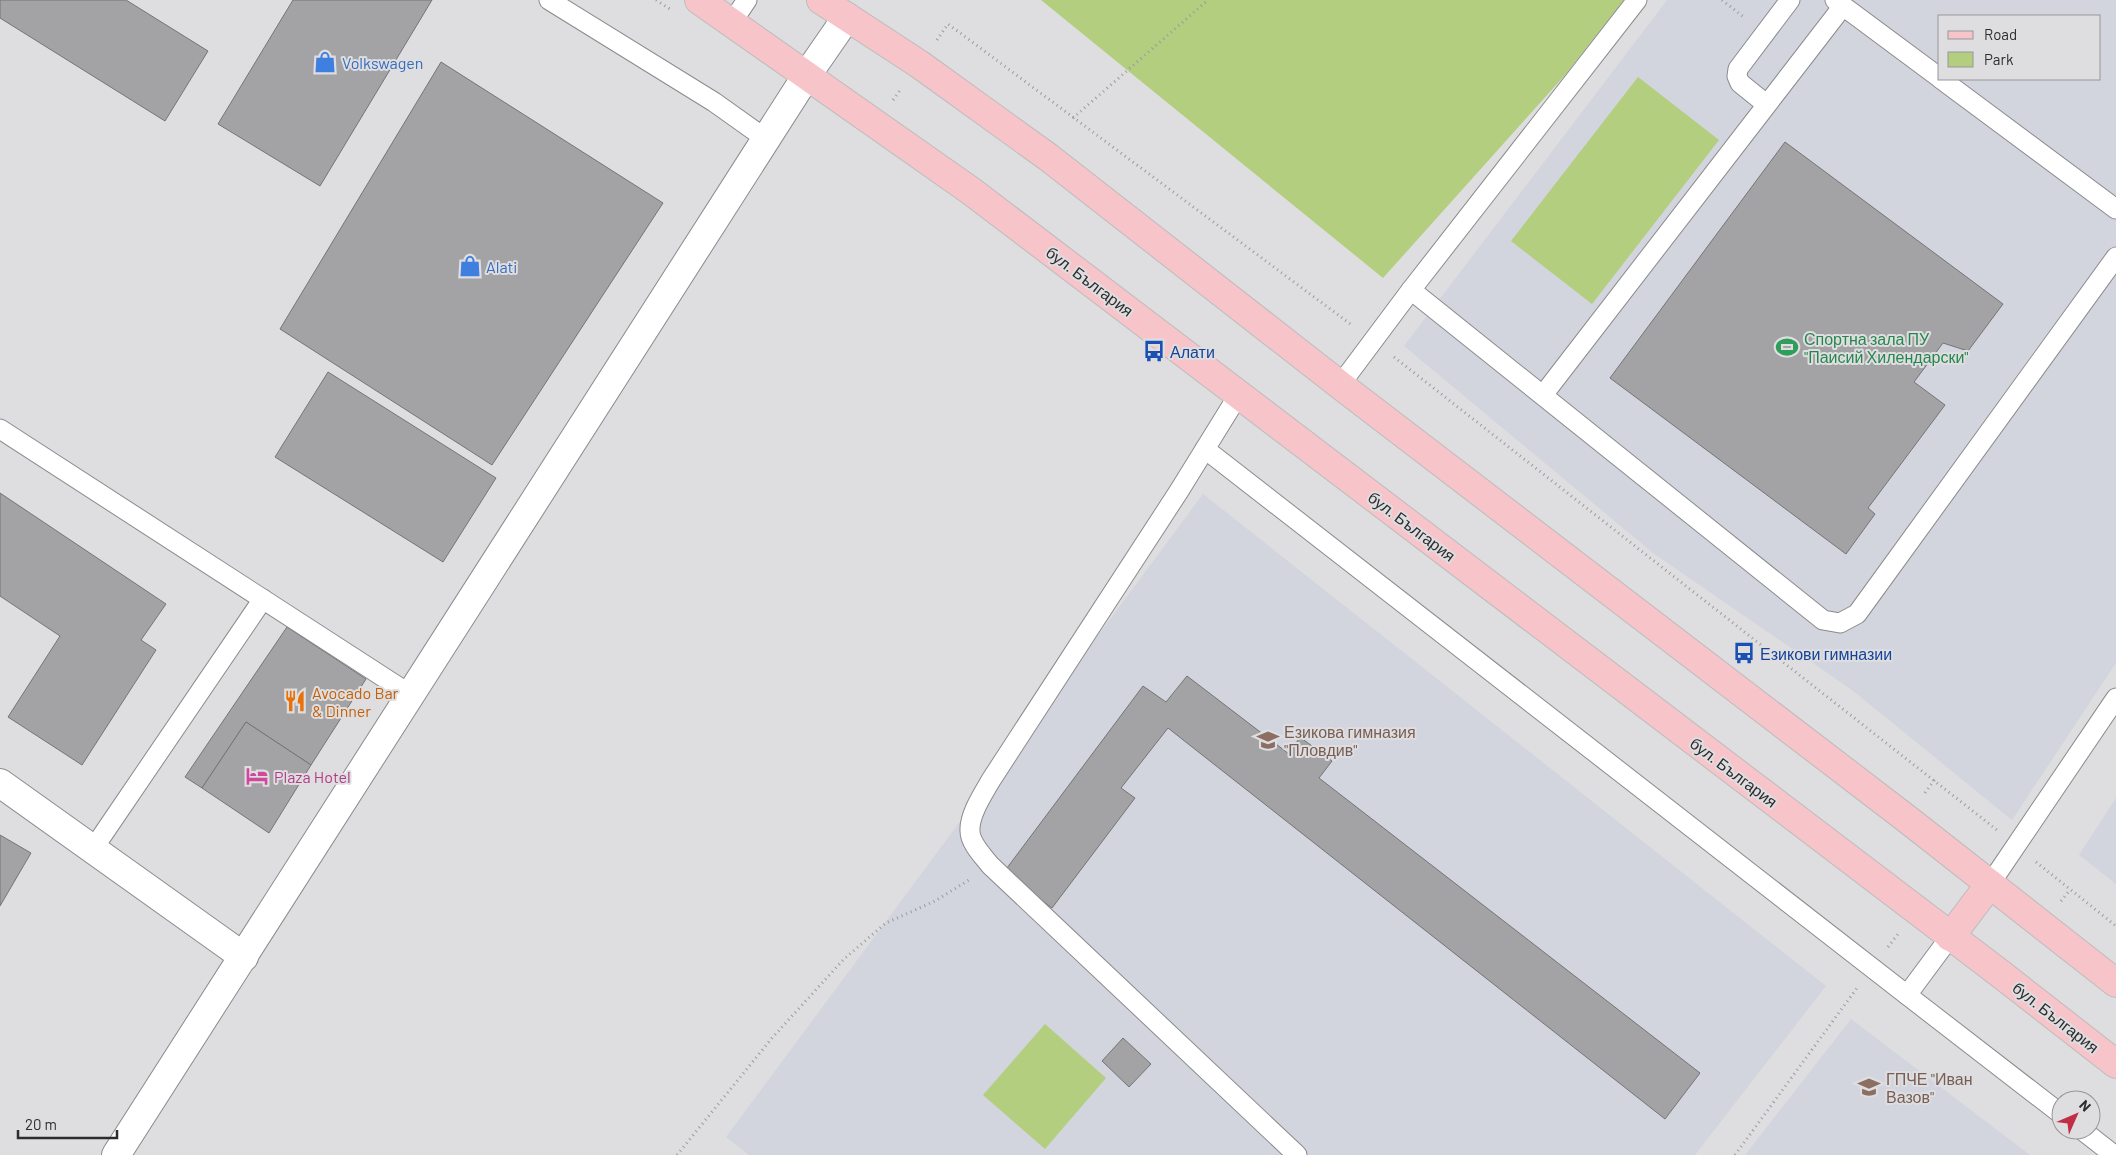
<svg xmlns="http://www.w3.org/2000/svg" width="2116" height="1155" viewBox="0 0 2116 1155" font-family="Barlow,sans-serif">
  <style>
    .built { fill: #d2d4de; fill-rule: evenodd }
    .green { fill: #b3ce7e }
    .building { fill: #a3a2a5; stroke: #757477 }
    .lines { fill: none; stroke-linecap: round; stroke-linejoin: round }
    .lane-casing { stroke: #8b8b8e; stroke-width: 21 }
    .street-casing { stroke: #8b8b8e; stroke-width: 30 }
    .primary-casing { stroke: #bcbcbc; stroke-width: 30 }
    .path { stroke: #9b9b9e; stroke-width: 3; stroke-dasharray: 1 4; stroke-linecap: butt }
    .lane { stroke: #fff; stroke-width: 19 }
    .street { stroke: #fff; stroke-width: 28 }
    .primary { stroke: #f7c4ca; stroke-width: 28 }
    .labels { text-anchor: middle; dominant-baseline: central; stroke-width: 4; stroke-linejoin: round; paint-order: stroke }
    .shop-label { font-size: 16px; fill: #366cbe; stroke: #dedee1; text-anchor: start }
    .street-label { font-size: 16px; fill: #2d2d2e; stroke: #dedee1 }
    .leisure-label { font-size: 16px; fill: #27864d; stroke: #dedee1; text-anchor: start }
    .transit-label { font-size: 16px; fill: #164399; stroke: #dedee1; text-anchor: start }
    .food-label { font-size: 16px; fill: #c56008; stroke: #dedee1; text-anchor: start }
    .education-label { font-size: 16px; fill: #785e54; stroke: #dedee1; text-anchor: start }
    .hotel-label { font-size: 16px; fill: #b23c85; stroke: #dedee1; text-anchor: start }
  </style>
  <rect width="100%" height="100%" fill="#dedee1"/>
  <g class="built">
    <path d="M 1667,0 L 2116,0 L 2116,663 L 2012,820 L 1852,690 L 1653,553 L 1404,346 ZM 1940,16 L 2100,16 L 2100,79 L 1940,79 Z"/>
    <polygon points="1203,494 1826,986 1695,1155 749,1155 726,1137"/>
    <polygon points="2116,798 2116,884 2079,855"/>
    <polygon points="1851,1019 2030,1155 1745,1155"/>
  </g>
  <g class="green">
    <polygon points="1041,0 1624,0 1565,75 1383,278"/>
    <polygon points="1638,77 1719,140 1592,304 1511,241"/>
    <polygon points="1045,1024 1106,1078 1045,1149 983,1095"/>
  </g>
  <g class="building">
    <polygon points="0,0 126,0 208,51 165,121 0,18"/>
    <polygon points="293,0 432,0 320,186 218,124"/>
    <polygon points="441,62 663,203 492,465 280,329"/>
    <polygon points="1785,142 2003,304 1968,351 1943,343 1914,382 1945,405 1868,508 1875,514 1846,554 1610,378"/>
    <polygon points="328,372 496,478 443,562 275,457"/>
    <polygon points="0,493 166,604 141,640 156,650 82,765 8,717 60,636 0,596"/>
    <polygon points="287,627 366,679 311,765 246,722 202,788 185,777"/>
    <polygon points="1187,676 1289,754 1300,737 1332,761 1319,778 1700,1073 1665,1119 1168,728 1121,788 1135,798 1052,908 1004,872 1143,686 1166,702"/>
    <polygon points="246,722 311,765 269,833 202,788"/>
    <polygon points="0,835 31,853 0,906"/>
    <polygon points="1123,1038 1151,1064 1129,1087 1102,1061"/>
  </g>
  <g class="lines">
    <g class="lane-casing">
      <g id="lane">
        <polyline points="549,0 714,102 766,139"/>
        <polyline points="1835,0 1940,78"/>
        <polyline points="732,22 747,0"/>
        <polyline points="1941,79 2116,209"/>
        <polyline points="1766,104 1740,83 1737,76 1738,69 1790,0"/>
        <polyline points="1411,290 1823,620 1840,623 1857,614 2116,257"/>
        <polyline points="1340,385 1411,290 1637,0"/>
        <path d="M 1239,394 L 1179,491 L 991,780 C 983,794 969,815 970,831 C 970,843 983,856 990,865 L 1297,1155"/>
        <polyline points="1543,395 1843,6"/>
        <polyline points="0,429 411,695"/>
        <polyline points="1205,449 1907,995"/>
        <polyline points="93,849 263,599"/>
        <polyline points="1990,884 2116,698"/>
        <polyline points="1950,937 1907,995 2061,1114"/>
        <polyline points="2082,1130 2114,1155"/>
      </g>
    </g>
    <g class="street-casing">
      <g id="street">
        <polyline points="0,783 244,957"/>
        <polyline points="116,1155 807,75 847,17"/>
      </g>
    </g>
    <g class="primary-casing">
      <g id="primary">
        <polyline points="699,0 971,191 2002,975 2116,1064"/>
        <polyline points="821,0 919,64 1048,157 1340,385 1907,819 2116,983"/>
        <polyline points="1950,937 1990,884"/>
      </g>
    </g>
    <g class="path">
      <polyline points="656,0 670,9"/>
      <polyline points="1722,0 1745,18"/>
      <polyline points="937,40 948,24 1353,326"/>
      <polyline points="893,100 901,89"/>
      <polyline points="1073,118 1208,0"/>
      <polyline points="1394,357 1997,830"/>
      <polyline points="1925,793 1935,779"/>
      <polyline points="2036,862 2116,926"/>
      <polyline points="2061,901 2070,890"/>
      <polyline points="1888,947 1898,934"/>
      <polyline points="677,1155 772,1038 844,959 886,923 935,901 969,880"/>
      <polyline points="1735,1155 1857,988"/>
    </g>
    <use href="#lane" class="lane"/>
    <use href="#street" class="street"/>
    <use href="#primary" class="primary"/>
  </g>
  <defs>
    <g id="shop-bare" transform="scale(1.725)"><path d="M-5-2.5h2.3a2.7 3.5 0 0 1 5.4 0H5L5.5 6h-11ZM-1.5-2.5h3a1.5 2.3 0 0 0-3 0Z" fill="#3f7fe0" stroke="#dedee1" stroke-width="2.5" paint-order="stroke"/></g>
    <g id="stadium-bare" transform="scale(1.725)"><path d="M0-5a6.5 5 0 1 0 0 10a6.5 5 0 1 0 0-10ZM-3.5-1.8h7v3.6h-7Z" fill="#2e9e5b" stroke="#dedee1" stroke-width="2.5" paint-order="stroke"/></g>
    <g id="bus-bare" transform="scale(1.725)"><path d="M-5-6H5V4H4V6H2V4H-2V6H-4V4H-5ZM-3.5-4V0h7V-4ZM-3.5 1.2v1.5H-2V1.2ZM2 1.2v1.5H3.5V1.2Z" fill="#1a4fb4" stroke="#dedee1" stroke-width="2.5" paint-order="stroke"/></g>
    <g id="restaurant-bare" transform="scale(1.725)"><path d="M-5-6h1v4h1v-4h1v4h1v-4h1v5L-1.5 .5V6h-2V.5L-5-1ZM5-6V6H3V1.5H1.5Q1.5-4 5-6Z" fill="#e8710a" stroke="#dedee1" stroke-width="2.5" paint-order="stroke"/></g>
    <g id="school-bare" transform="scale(1.725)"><path d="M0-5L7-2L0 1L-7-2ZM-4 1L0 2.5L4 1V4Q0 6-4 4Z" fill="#8d6e63" stroke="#dedee1" stroke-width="2.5" paint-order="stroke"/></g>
    <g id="hotel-bare" transform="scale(1.725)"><path d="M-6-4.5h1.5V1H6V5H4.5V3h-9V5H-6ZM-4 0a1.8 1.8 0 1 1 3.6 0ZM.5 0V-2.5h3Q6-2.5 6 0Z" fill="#d1479c" stroke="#dedee1" stroke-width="2.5" paint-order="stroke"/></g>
  </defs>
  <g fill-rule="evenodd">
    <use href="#shop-bare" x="325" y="62"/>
    <use href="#shop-bare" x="470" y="266"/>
    <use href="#stadium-bare" x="1787" y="347"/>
    <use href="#bus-bare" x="1154" y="351"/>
    <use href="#bus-bare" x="1744" y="653"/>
    <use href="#restaurant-bare" x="295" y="701"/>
    <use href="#school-bare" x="1268" y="740"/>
    <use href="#hotel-bare" x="257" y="776"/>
    <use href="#school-bare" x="1869" y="1087"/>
  </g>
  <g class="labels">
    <g class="shop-label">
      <text x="342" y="62">Volkswagen</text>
      <text x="486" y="266">Alati</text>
    </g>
    <g class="street-label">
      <text transform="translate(1090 281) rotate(37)">бул. България</text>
      <text transform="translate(1412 526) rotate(37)">бул. България</text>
      <text transform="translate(1734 772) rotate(37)">бул. България</text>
      <text transform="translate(2056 1017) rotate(38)">бул. България</text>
    </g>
    <g class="leisure-label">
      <text x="1804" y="338">Спортна зала ПУ<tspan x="1804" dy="18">"Паисий Хилендарски"</tspan></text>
    </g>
    <g class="transit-label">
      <text x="1170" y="351">Алати</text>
      <text x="1760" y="653">Езикови гимназии</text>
    </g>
    <g class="food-label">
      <text x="312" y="692">Avocado Bar<tspan x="312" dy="18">&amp; Dinner</tspan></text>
    </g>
    <g class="education-label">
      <text x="1284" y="731">Езикова гимназия<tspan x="1284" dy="18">"Пловдив"</tspan></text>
      <text x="1886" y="1078">ГПЧЕ "Иван<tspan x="1886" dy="18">Вазов"</tspan></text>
    </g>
    <g class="hotel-label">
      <text x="274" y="776">Plaza Hotel</text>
    </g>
  </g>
  <rect x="1938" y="15" width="162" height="65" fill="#dedee1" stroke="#979799"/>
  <rect x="1948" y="31" width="25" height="8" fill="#f7c4ca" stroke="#979799"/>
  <text x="1984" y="40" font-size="15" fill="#2d2d2e">Road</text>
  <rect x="1948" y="52" width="25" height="15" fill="#b3ce7e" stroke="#979799"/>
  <text x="1984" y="65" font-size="15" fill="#2d2d2e">Park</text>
  <g transform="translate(2076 1115) rotate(45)"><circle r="24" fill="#dedee1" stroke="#979799"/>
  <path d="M0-4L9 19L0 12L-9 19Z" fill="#c02f46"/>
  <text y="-8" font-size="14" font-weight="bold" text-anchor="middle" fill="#2d2d2e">N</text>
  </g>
  <path d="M18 1130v8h99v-8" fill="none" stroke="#2d2d2e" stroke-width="2.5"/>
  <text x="25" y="1130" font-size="15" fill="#2d2d2e" stroke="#dedee1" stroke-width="4" paint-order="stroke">20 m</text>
</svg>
